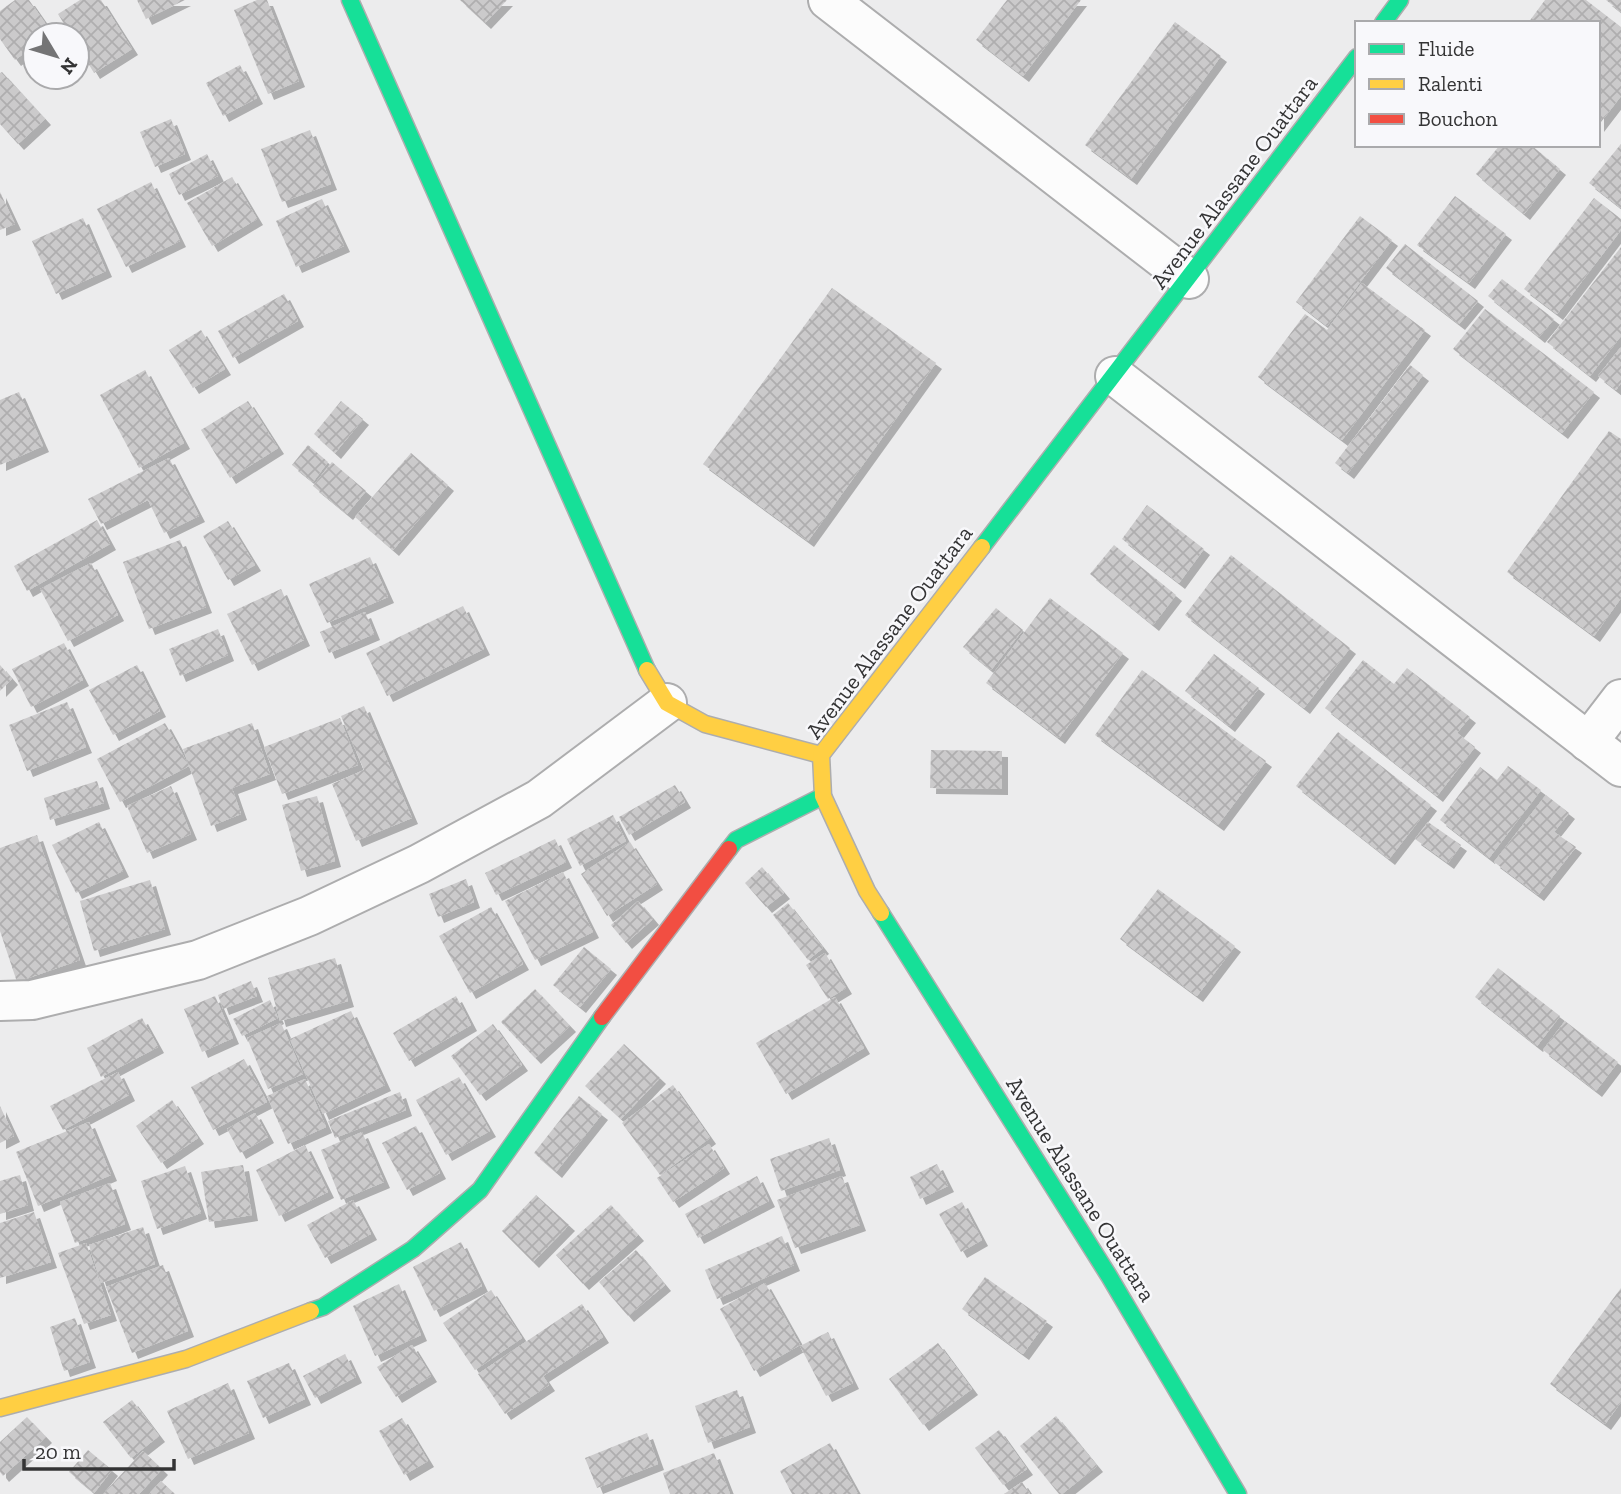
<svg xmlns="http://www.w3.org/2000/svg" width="1621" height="1494" viewBox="0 0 1621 1494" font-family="'Zilla Slab',serif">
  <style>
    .building { fill: url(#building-cross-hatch); filter: url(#shadow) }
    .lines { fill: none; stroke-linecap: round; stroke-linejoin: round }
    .street-casing { stroke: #adadae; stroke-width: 42 }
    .fast-casing { stroke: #adadae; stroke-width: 19 }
    .slow-casing { stroke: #adadae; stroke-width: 19 }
    .jam-casing { stroke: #adadae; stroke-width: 19 }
    .street { stroke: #fcfcfc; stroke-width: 38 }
    .fast { stroke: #16e098; stroke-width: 16 }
    .slow { stroke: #ffcf43; stroke-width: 16 }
    .jam { stroke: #f24e42; stroke-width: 16 }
    .labels { text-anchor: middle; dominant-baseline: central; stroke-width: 5; stroke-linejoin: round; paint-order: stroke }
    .street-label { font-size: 23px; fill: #343435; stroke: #f8f8fb }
  </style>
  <defs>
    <pattern id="building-cross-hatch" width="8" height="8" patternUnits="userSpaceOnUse" patternTransform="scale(1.75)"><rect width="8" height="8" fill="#cbcacb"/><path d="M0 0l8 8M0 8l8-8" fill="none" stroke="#afaeaf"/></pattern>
    <filter id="shadow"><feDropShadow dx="6" dy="6" stdDeviation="0" flood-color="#0004"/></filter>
  </defs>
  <rect width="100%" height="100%" fill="#ececed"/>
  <g class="building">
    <polygon points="15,0 29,0 52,33 35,35 35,45 15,60 0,39 0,11"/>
    <polygon points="80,0 101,0 132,49 94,73 77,45 77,35 71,35 58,14"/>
    <polygon points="137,0 185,0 146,19"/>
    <polygon points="257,0 267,0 299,81 268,94 234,10"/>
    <polygon points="460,0 507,0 485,23"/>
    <polygon points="1007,0 1081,0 1023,76 976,40"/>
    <polygon points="1545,0 1586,0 1621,27 1621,96 1598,126 1598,23 1528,23"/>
    <polygon points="1606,0 1621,0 1621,12"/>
    <polygon points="1175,22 1221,56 1131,179 1085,145"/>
    <polygon points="240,65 257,98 223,116 206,83"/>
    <polygon points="2,72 45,119 18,144 0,124 0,73"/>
    <polygon points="171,119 185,154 155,167 140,132"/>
    <polygon points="310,130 331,184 282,202 261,149"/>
    <polygon points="1621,144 1621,208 1589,183"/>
    <polygon points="1500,145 1531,145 1560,169 1524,214 1476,174"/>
    <polygon points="207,154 218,176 179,195 169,174"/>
    <polygon points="232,177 257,219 212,246 187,203"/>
    <polygon points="151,182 180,241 126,267 97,209"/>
    <polygon points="0,192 15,224 0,230"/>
    <polygon points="1455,196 1506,234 1469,283 1417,245"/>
    <polygon points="1594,198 1621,219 1621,230 1557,314 1524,289"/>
    <polygon points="322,199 344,246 296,267 276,221"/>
    <polygon points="1360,216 1392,240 1327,326 1296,302"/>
    <polygon points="83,218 106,271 56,294 32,241"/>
    <polygon points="1405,244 1478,301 1459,324 1386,268"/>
    <polygon points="1621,247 1621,336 1590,376 1547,342"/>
    <polygon points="1502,279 1554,319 1539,337 1488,296"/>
    <polygon points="1362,283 1425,330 1342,440 1258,377 1305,314 1327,330"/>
    <polygon points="832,288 936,363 808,541 703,464"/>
    <polygon points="284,294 298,321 233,358 218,331"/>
    <polygon points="1485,309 1594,392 1562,433 1453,349"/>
    <polygon points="201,330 225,369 193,388 169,350"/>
    <polygon points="1621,347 1621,383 1616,390 1598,376"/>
    <polygon points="1410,365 1423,375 1348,473 1335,463"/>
    <polygon points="145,370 184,443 139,468 100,395"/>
    <polygon points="19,392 43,446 0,465 0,400"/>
    <polygon points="248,401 278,448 230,478 201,430"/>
    <polygon points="341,401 363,419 335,453 314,434"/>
    <polygon points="1609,431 1621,439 1621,598 1594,636 1507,572"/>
    <polygon points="308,445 328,462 313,482 292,465"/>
    <polygon points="411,453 448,485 393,550 355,517"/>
    <polygon points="169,458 199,516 164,533 148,500 101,524 88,499"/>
    <polygon points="332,462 366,491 347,514 313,486"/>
    <polygon points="1147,505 1204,549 1179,583 1122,539"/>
    <polygon points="97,520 110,544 27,591 14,566"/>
    <polygon points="228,521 255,565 228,580 203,536"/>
    <polygon points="180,540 206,607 149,629 123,562"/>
    <polygon points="1114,545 1176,595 1153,625 1090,574"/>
    <polygon points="1231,555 1350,648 1304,708 1185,615"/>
    <polygon points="370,557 388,597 327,623 309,584"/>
    <polygon points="91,563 118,615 68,641 40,589"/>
    <polygon points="281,589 304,640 252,665 227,614"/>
    <polygon points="1050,598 1123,653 1059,738 986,683"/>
    <polygon points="463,606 484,649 387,696 366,653"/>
    <polygon points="996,608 1023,630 991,670 963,647"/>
    <polygon points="365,612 374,634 329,653 320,632"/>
    <polygon points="218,629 228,655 180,676 169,649"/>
    <polygon points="64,643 83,680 31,707 12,669"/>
    <polygon points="1214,654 1259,688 1229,726 1185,691"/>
    <polygon points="1363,660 1394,684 1407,668 1470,717 1457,733 1475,747 1437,796 1325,708"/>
    <polygon points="0,665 12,679 0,691"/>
    <polygon points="137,665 160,711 113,735 89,690"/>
    <polygon points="1142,670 1266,761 1218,825 1095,735"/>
    <polygon points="67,702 86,747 27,771 9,725"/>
    <polygon points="364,706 412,818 356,841 332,784 364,770 341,716"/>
    <polygon points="340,718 358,765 282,794 264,747"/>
    <polygon points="165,723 189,766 120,802 97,759"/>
    <polygon points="252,723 270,774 232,788 241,814 211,826 183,749"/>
    <polygon points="1338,732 1431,805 1389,859 1296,786"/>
    <polygon points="931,750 1002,751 1002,789 930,788"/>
    <polygon points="1508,766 1541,790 1489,858 1440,820 1480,767 1497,780"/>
    <polygon points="97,781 104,803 50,820 44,798"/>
    <polygon points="675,785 685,802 629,835 619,817"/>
    <polygon points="171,786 191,834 147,853 127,806"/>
    <polygon points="1546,795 1569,813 1554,832 1576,847 1538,895 1494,862"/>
    <polygon points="317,796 335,861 301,871 282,805"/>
    <polygon points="613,815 626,841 580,866 567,839"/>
    <polygon points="99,822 123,871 76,893 52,845"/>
    <polygon points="1428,822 1461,845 1448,863 1415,839"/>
    <polygon points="37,835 80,960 17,982 0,931 0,848"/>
    <polygon points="555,839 566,862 496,895 485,873"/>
    <polygon points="630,842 657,884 607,916 581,874"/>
    <polygon points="762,867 784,893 766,907 745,883"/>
    <polygon points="563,872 593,932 535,960 505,901"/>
    <polygon points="466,879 474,902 438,917 429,894"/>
    <polygon points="150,880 165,929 94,951 80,901"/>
    <polygon points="1158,889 1235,946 1197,996 1120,939"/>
    <polygon points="638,901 653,919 626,943 611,925"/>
    <polygon points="788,903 823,948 808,960 773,915"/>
    <polygon points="491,907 523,964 470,993 439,936"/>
    <polygon points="584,947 611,969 580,1007 553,985"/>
    <polygon points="825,953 846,988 828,999 806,965"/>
    <polygon points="335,958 348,1001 280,1021 268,978"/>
    <polygon points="1498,968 1560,1016 1537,1046 1475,997"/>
    <polygon points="251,981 257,996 223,1009 218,995"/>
    <polygon points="535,989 570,1026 535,1058 501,1022"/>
    <polygon points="215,996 233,1038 202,1052 184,1009"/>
    <polygon points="456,996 471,1025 409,1061 393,1033"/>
    <polygon points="835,997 864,1048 786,1094 756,1043"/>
    <polygon points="270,1000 278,1018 242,1036 233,1019"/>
    <polygon points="351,1011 385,1085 323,1114 290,1039"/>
    <polygon points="142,1018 158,1047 101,1077 87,1048"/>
    <polygon points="1565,1021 1618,1062 1596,1091 1543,1050"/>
    <polygon points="281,1023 303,1074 268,1089 247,1038"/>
    <polygon points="493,1024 522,1065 480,1095 451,1056"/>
    <polygon points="624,1044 660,1078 621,1119 585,1086"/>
    <polygon points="244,1059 267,1102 213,1130 191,1087"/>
    <polygon points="118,1072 129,1095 63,1130 50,1106"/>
    <polygon points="459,1077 490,1131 446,1155 416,1100"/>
    <polygon points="305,1079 326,1127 288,1144 267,1096"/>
    <polygon points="673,1085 710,1138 660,1175 622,1123"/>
    <polygon points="400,1092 406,1110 335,1138 328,1121"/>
    <polygon points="579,1096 602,1114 556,1172 534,1153"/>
    <polygon points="172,1100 198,1138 161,1163 136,1126"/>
    <polygon points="0,1106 14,1136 0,1143"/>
    <polygon points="255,1113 268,1137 240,1153 227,1129"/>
    <polygon points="89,1122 111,1175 38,1206 16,1152"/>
    <polygon points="416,1126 440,1173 407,1190 382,1143"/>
    <polygon points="362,1132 384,1182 341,1200 321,1150"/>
    <polygon points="829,1138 840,1170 781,1191 770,1159"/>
    <polygon points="709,1144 724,1168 673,1202 657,1178"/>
    <polygon points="305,1145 328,1192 279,1216 256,1170"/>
    <polygon points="937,1164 948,1186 920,1199 910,1177"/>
    <polygon points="243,1165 252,1215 209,1222 201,1172"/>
    <polygon points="185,1166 201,1213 157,1229 141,1181"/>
    <polygon points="20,1175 28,1205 0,1214 0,1181"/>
    <polygon points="757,1176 769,1201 698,1238 685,1214"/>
    <polygon points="842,1176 860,1225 795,1248 777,1200"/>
    <polygon points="110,1183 125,1224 75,1243 60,1202"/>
    <polygon points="536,1195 569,1225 533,1262 502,1231"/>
    <polygon points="353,1200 371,1234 325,1258 307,1225"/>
    <polygon points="962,1202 982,1240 961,1252 939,1214"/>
    <polygon points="611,1205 638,1235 583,1284 556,1255"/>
    <polygon points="34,1212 51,1262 0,1278 0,1223"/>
    <polygon points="143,1227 155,1264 101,1283 89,1245"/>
    <polygon points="782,1236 794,1265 717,1299 705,1270"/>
    <polygon points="461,1242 482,1286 434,1311 413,1267"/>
    <polygon points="86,1243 111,1315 84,1324 58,1253"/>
    <polygon points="636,1250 665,1285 628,1316 599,1282"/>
    <polygon points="163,1265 188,1331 132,1353 106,1287"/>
    <polygon points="985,1277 1047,1321 1023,1354 962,1309"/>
    <polygon points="765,1283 800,1345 754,1371 720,1309"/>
    <polygon points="399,1284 421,1335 375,1356 353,1306"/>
    <polygon points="1621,1288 1621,1402 1605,1424 1550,1384"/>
    <polygon points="491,1290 522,1338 475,1370 443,1323"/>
    <polygon points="582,1304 603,1337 543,1376 549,1385 505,1414 478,1374"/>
    <polygon points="75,1318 90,1362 64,1371 50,1327"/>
    <polygon points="828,1332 853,1383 826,1396 800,1346"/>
    <polygon points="938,1343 972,1389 923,1425 889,1379"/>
    <polygon points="412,1345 431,1376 396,1397 377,1367"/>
    <polygon points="345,1354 356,1377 315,1398 303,1376"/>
    <polygon points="289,1363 305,1399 263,1418 247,1381"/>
    <polygon points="228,1383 249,1433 188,1459 167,1411"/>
    <polygon points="737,1390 750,1427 708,1443 695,1406"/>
    <polygon points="132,1400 159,1436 131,1458 103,1422"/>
    <polygon points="1056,1416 1097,1466 1062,1494 1059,1494 1020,1446"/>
    <polygon points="27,1417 46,1437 3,1476 0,1472 0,1442"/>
    <polygon points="402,1418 428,1461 404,1475 379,1431"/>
    <polygon points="999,1430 1027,1469 1003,1485 975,1448"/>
    <polygon points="647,1433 658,1464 597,1488 585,1458"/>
    <polygon points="830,1443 858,1494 792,1494 780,1471"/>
    <polygon points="88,1450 112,1470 94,1493 69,1472"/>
    <polygon points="143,1451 162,1469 139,1494 103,1494"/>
    <polygon points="714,1453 730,1494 670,1494 663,1473"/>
    <polygon points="161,1481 175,1494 149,1494"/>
    <polygon points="1022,1482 1030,1494 1004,1494"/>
  </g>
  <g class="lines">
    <g class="street-casing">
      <g id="street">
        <polyline points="828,0 1189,279"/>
        <polyline points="1115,376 1621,767"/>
        <polyline points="1588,742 1621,699"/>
        <polyline points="0,1001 32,1000 198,960 309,916 419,864 539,799 667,703"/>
      </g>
    </g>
    <g class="fast-casing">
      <g id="fast">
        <polyline points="350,0 647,670"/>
        <polyline points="1383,23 1400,0"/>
        <polyline points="982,547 1357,57"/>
        <polyline points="729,849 736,840 823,796"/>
        <polyline points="881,913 1109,1276 1238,1494"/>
        <polyline points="311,1311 323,1307 413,1249 480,1190 602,1017"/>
      </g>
    </g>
    <g class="slow-casing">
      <g id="slow">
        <polyline points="647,670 667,703 705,724 821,755"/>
        <polyline points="881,913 867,891 823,796 821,755 982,547"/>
        <polyline points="0,1408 186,1359 311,1311"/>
      </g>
    </g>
    <g class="jam-casing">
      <polyline id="jam" points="602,1017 729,849"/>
    </g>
    <use href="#street" class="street"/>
    <use href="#fast" class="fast"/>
    <use href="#slow" class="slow"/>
    <use href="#jam" class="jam"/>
  </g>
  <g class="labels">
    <g class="street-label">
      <text transform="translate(1234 182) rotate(-53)">Avenue Alassane Ouattara</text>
      <text transform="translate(889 632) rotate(-53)">Avenue Alassane Ouattara</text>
      <text transform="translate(1081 1189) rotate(58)">Avenue Alassane Ouattara</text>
    </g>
  </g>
  <rect x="1355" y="21" width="245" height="126" fill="#f8f8fb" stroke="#aaaaac" stroke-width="2"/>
  <rect x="1369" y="44" width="35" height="10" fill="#16e098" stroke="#aaaaac" stroke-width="2"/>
  <text x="1418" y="56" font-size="21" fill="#343435">Fluide</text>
  <rect x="1369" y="79" width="35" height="10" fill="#ffcf43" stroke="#aaaaac" stroke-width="2"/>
  <text x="1418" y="91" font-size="21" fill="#343435">Ralenti</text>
  <rect x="1369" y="114" width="35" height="10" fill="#f24e42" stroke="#aaaaac" stroke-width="2"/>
  <text x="1418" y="126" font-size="21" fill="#343435">Bouchon</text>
  <g transform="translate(56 56) rotate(128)"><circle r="33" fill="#f8f8fb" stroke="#aaaaac" stroke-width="2"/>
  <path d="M0-5L12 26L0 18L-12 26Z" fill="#747475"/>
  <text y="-10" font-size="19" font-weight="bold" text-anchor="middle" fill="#343435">N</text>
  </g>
  <path d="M24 1459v10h150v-10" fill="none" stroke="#343435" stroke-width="3.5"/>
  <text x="35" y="1459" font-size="21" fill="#343435" stroke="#f8f8fb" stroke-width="5" paint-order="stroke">20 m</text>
</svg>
